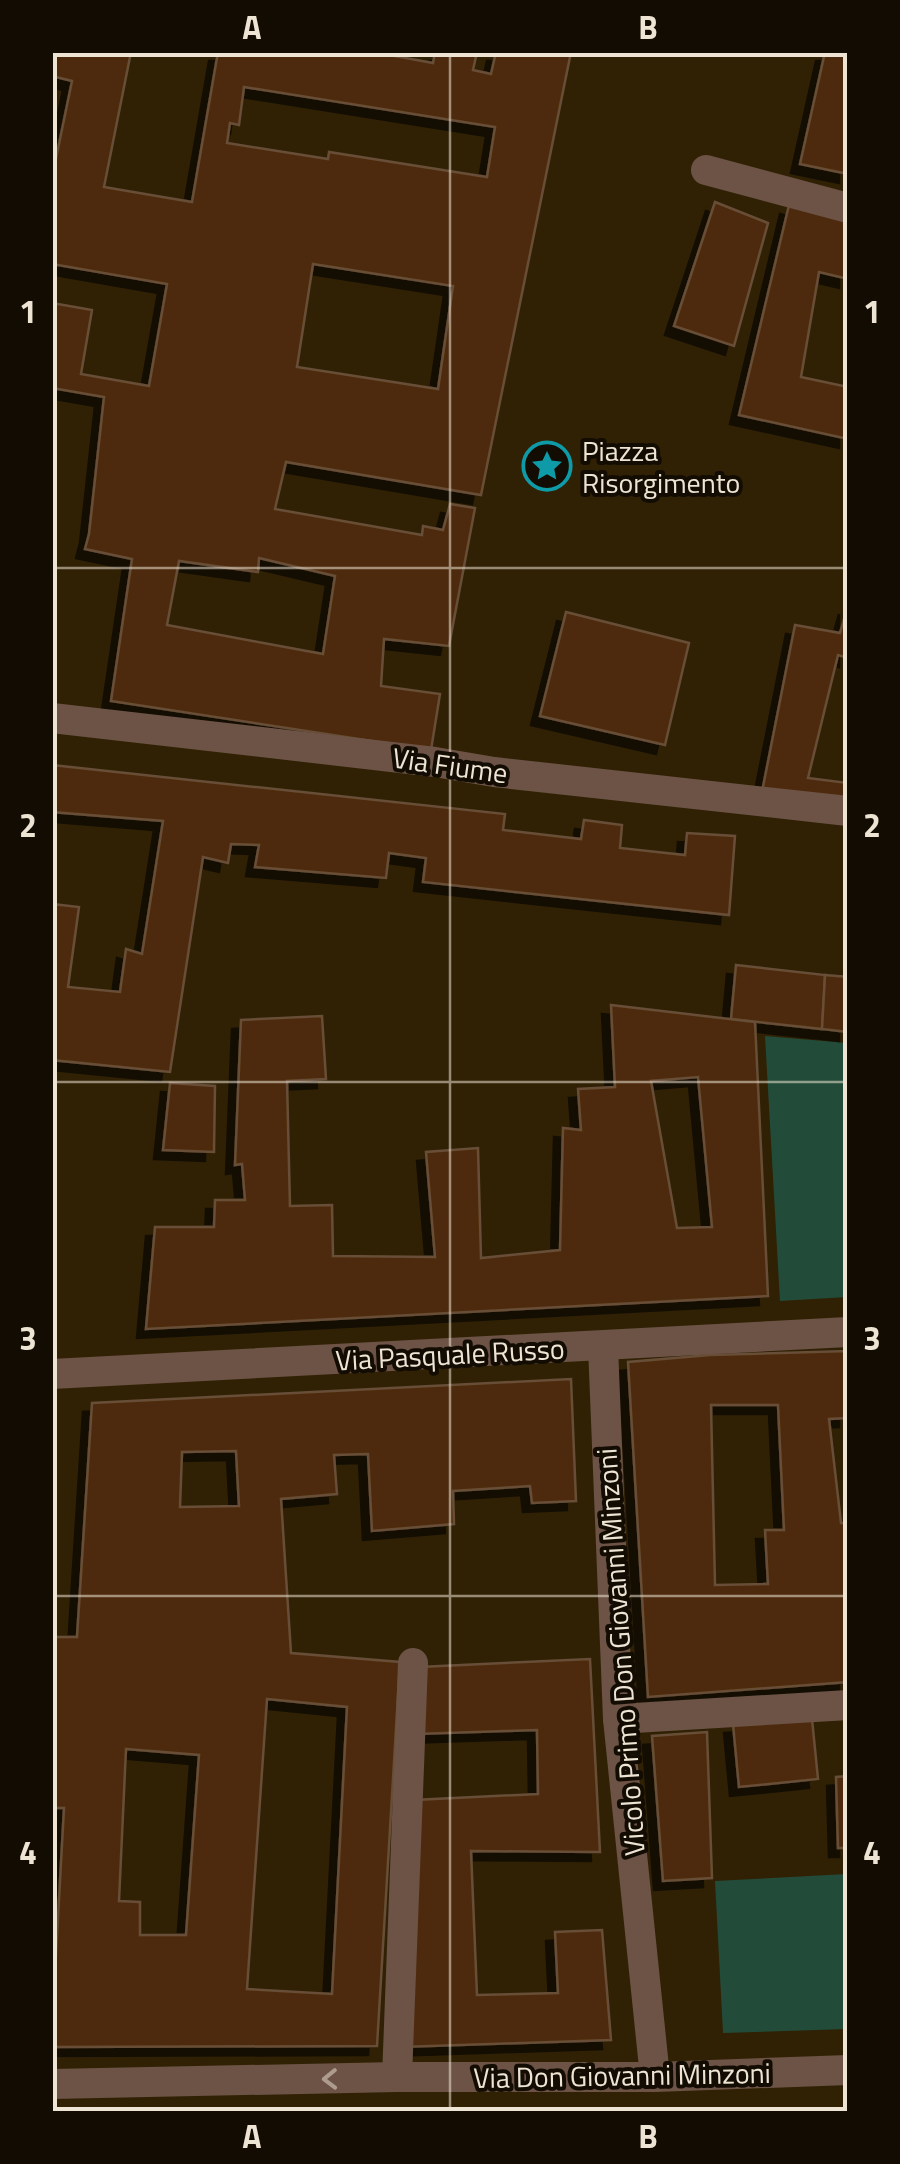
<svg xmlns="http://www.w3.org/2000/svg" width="900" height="2164" viewBox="0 0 900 2164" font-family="'Titillium Web',sans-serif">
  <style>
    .green { fill: #224c39 }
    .building { fill: #4e2c07; stroke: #674e37; stroke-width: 2.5; fill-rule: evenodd; filter: url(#shadow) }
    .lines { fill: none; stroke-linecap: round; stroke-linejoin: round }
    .minor { stroke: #6c5346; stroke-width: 30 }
    .oneway { stroke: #ad9c8d }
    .grid { fill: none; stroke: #eee4d4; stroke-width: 2.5; stroke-opacity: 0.55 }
    .labels { text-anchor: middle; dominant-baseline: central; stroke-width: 8; stroke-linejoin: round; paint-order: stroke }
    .poi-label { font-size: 28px; fill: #eee4d4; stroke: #130c03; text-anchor: start }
    .street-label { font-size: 28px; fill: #eee4d4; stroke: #130c03 }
    .neatline { fill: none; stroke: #eee4d4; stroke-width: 4 }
    .grid-label { font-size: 32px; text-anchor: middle; font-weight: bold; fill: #eee4d4 }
  </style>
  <defs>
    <filter id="shadow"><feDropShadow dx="-9" dy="9" stdDeviation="0" flood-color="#0009"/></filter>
  </defs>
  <rect width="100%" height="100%" fill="#302104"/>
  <g class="green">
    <polygon points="765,1036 847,1043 847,1297 780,1301"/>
    <polygon points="847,1874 847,2029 723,2033 715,1881"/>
  </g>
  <g class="building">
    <path d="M 52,52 L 131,52 L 104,187 L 192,202 L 218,52 L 373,52 L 433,63 L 435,52 L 477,52 L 473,70 L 491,74 L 496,52 L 571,52 L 481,495 L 286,462 L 275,509 L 422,535 L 423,526 L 443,530 L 450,504 L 475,508 L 449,646 L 384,639 L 381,686 L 440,694 L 431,750 L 111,701 L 132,559 L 85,549 L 89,534 L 104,397 L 52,388 L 52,303 L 92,310 L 81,374 L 149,386 L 167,284 L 52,264 L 52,178 L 72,81 L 52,76 ZM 244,87 L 495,127 L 487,177 L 329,152 L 328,159 L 227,143 L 230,123 L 239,125 ZM 313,264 L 453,286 L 438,389 L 297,367 ZM 259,558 L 335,576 L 323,654 L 167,625 L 179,561 L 258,572 Z"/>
    <polygon points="825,52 848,52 848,174 800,164"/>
    <polygon points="715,202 768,223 734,346 674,326"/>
    <polygon points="789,205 848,221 848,279 819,272 801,377 848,387 848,439 739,415"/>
    <polygon points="848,605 848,658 838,655 808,778 848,783 848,805 761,797 795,625 840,633"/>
    <polygon points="566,612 689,643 665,745 540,716"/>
    <polygon points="52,765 505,814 503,830 581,839 584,820 622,825 620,848 685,855 687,833 735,836 729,915 423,882 426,858 389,853 386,878 255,867 259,845 231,844 228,863 203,857 170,1072 52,1060 52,904 79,907 68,987 120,992 126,949 142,954 163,821 52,812"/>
    <polygon points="736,965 825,975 822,1029 731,1019"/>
    <polygon points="825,975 848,977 848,1032 822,1029"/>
    <path d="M 611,1005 L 755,1022 L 768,1296 L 146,1329 L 155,1227 L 214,1227 L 215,1200 L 245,1200 L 242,1164 L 235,1165 L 241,1020 L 322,1016 L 326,1079 L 287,1081 L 290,1206 L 332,1205 L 333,1256 L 435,1257 L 426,1152 L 478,1148 L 481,1258 L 560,1250 L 563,1128 L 581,1130 L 578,1089 L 615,1087 ZM 698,1077 L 712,1227 L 677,1228 L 651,1081 Z"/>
    <polygon points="170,1083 215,1086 214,1152 163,1150"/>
    <path d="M 848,1351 L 848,1418 L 829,1419 L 841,1523 L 848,1523 L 848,1682 L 648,1697 L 628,1362 L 710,1355 ZM 711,1405 L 778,1405 L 784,1530 L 765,1530 L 768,1584 L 715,1585 Z"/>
    <path d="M 571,1379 L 576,1501 L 532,1503 L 530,1486 L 453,1491 L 454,1524 L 372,1531 L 368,1454 L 334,1455 L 337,1494 L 281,1499 L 291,1653 L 400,1662 L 377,2046 L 52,2047 L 52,1991 L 54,1991 L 64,1808 L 52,1808 L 52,1637 L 77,1637 L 92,1403 ZM 236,1451 L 239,1506 L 180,1507 L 182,1452 ZM 267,1699 L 347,1707 L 332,1994 L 247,1989 ZM 126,1749 L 199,1755 L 186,1935 L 140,1935 L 140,1902 L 119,1901 Z"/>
    <polygon points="590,1659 600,1852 471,1851 477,1995 558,1993 555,1932 602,1930 611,2040 401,2047 414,1800 538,1794 537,1730 417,1734 420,1667"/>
    <polygon points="812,1719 818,1779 739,1787 733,1724"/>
    <polygon points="707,1732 712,1878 663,1881 652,1736"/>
    <polygon points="848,1776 848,1848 838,1848 836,1777"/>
  </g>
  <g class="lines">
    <g class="minor">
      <polyline points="706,170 848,208"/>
      <polyline points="52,718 435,762 494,772 848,811"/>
      <polyline points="603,1346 618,1719 655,2077"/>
      <polyline points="52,1374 848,1332"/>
      <polyline points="618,1719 848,1705"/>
      <polyline points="397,2077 413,1663"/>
      <polyline points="52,2084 397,2077 655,2077 848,2070"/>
    </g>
  </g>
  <defs><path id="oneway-chevron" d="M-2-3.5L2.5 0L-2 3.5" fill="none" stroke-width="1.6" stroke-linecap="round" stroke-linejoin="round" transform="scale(2.5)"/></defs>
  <use class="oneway" href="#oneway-chevron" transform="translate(330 2079) rotate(179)"/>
  <path class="grid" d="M 450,52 L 450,2112M 52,568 L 848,568M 52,1082 L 848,1082M 52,1596 L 848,1596"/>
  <defs>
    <g id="sight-ring" transform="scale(2.5)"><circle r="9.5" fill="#130c03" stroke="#0f9aa8" stroke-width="1.5"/><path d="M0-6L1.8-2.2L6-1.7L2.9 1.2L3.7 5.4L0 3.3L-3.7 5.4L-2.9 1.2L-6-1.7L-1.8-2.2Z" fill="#0f9aa8"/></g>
  </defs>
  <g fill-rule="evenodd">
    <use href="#sight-ring" x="547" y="466"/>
  </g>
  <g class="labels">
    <g class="poi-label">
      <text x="582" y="450">Piazza<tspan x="582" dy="32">Risorgimento</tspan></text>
    </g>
    <g class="street-label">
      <text transform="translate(450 765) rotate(8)">Via Fiume</text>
      <text transform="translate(450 1354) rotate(-3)">Via Pasquale Russo</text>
      <text transform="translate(620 1652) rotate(-94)">Vicolo Primo Don Giovanni Minzoni</text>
      <text transform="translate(622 2075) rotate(-1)">Via Don Giovanni Minzoni</text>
    </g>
  </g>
  <rect width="900" height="2164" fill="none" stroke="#130c03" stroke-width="110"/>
  <rect x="55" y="55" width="790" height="2054" class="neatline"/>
  <g class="grid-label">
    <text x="252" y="39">A</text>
    <text x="648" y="39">B</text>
    <text x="28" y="323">1</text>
    <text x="872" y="323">1</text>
    <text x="28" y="837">2</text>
    <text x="872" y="837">2</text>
    <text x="28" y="1350">3</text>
    <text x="872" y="1350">3</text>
    <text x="28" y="1864">4</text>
    <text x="872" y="1864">4</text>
    <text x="252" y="2148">A</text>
    <text x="648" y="2148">B</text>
  </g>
</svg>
